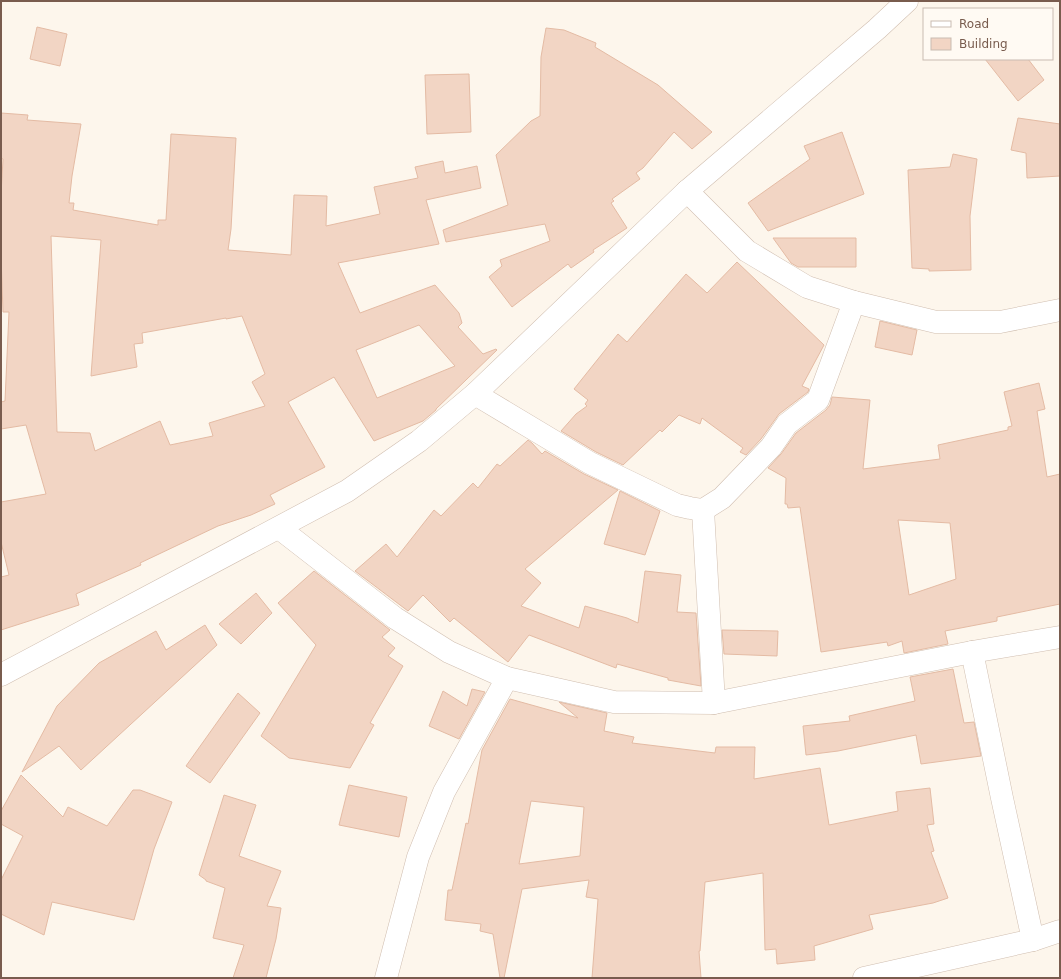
<svg xmlns="http://www.w3.org/2000/svg" width="1061" height="979" viewBox="0 0 1061 979" font-family="'DejaVu Sans',sans-serif">
  <style>
    .building { fill: #f2d5c4; stroke: #e4bba4; fill-rule: evenodd }
    .lines { fill: none; stroke-linecap: round; stroke-linejoin: round }
    .minor-casing { stroke: #d0beb0; stroke-width: 23 }
    .minor { stroke: #fff; stroke-width: 22 }
  </style>
  <rect width="100%" height="100%" fill="#fdf6ec"/>
  <g class="building">
    <polygon points="37,27 67,34 60,66 30,59"/>
    <polygon points="546,28 564,30 596,43 595,47 658,85 712,132 692,149 674,132 643,168 636,173 640,179 612,199 614,201 611,203 627,228 593,250 594,252 571,268 568,264 512,307 489,277 502,266 500,260 550,241 545,224 446,242 443,230 508,205 496,155 531,121 540,116 541,57"/>
    <polygon points="985,59 1028,59 1044,80 1018,101"/>
    <polygon points="469,74 471,132 427,134 425,75"/>
    <path d="M 1,113 L 28,115 L 27,120 L 81,124 L 72,176 L 69,203 L 74,203 L 73,210 L 158,225 L 158,220 L 166,220 L 171,134 L 236,138 L 231,229 L 228,250 L 291,255 L 294,195 L 327,196 L 326,226 L 380,214 L 374,187 L 418,178 L 415,167 L 443,161 L 445,173 L 477,166 L 481,188 L 426,200 L 439,244 L 338,263 L 360,313 L 435,285 L 459,313 L 462,323 L 458,327 L 483,354 L 496,349 L 497,350 L 436,409 L 436,410 L 423,421 L 374,441 L 334,377 L 288,402 L 325,467 L 270,495 L 275,504 L 251,515 L 218,526 L 140,563 L 141,565 L 76,594 L 79,605 L 1,630 L 1,577 L 9,575 L 1,542 L 1,502 L 46,494 L 26,425 L 1,429 L 1,402 L 5,401 L 9,312 L 3,312 L 1,256 L 1,194 L 3,159 L 1,158 ZM 51,236 L 101,240 L 91,376 L 137,367 L 134,344 L 143,343 L 142,333 L 226,318 L 226,319 L 242,316 L 265,374 L 252,382 L 265,406 L 209,423 L 213,436 L 170,445 L 160,421 L 95,451 L 90,433 L 57,432 ZM 419,325 L 455,366 L 377,398 L 356,350 Z"/>
    <polygon points="1018,118 1060,124 1060,176 1027,178 1026,153 1011,150"/>
    <polygon points="842,132 864,194 768,231 748,203 810,159 804,146"/>
    <polygon points="953,154 977,159 970,216 971,270 929,271 929,269 912,268 908,170 950,167"/>
    <polygon points="773,238 856,238 856,267 798,267 791,263"/>
    <polygon points="737,262 824,345 802,386 809,389 808,392 779,414 761,439 746,455 740,452 743,448 702,418 700,424 679,415 662,432 660,430 623,465 596,452 561,431 576,414 587,406 585,404 588,400 574,389 618,334 627,342 686,274 707,293"/>
    <polygon points="880,321 917,330 912,355 875,347"/>
    <path d="M 1039,383 L 1045,409 L 1037,411 L 1047,477 L 1060,474 L 1060,604 L 997,617 L 997,621 L 945,631 L 948,644 L 904,653 L 902,641 L 888,646 L 887,642 L 821,652 L 800,507 L 788,508 L 787,504 L 785,504 L 786,478 L 768,468 L 781,454 L 796,433 L 826,410 L 830,405 L 832,397 L 870,400 L 863,469 L 940,459 L 938,445 L 1008,430 L 1008,427 L 1012,426 L 1004,392 ZM 898,520 L 950,523 L 956,579 L 909,595 Z"/>
    <polygon points="528,440 532,443 542,454 545,451 584,474 618,490 525,569 541,583 521,606 579,628 585,606 627,618 638,623 645,571 681,575 677,612 696,613 701,686 668,680 668,678 617,664 616,668 529,635 508,662 454,618 450,622 423,595 408,611 355,571 386,544 397,557 434,510 441,516 473,483 478,488 497,464 500,466"/>
    <polygon points="620,491 660,511 645,555 604,544"/>
    <polygon points="314,571 390,630 382,637 395,648 388,656 403,666 370,723 374,725 350,768 289,758 261,736 316,645 278,603"/>
    <polygon points="256,593 272,613 241,644 219,624"/>
    <polygon points="205,625 217,645 81,770 59,746 22,772 57,706 99,663 156,631 166,650"/>
    <polygon points="722,630 778,631 777,656 724,654"/>
    <polygon points="953,669 964,723 974,722 981,756 921,764 916,735 838,751 806,755 803,726 850,721 849,716 915,701 910,677"/>
    <polygon points="472,689 485,692 459,739 429,726 443,691 467,706"/>
    <polygon points="238,693 260,713 210,783 186,766"/>
    <path d="M 510,699 L 578,718 L 559,702 L 607,713 L 604,731 L 634,737 L 632,743 L 715,753 L 716,747 L 755,747 L 754,779 L 820,768 L 829,825 L 898,811 L 896,792 L 930,788 L 934,824 L 927,825 L 934,851 L 931,852 L 948,898 L 933,903 L 869,915 L 873,929 L 814,946 L 815,960 L 777,964 L 776,949 L 765,950 L 763,873 L 705,882 L 700,951 L 699,951 L 701,978 L 592,978 L 598,899 L 586,897 L 589,880 L 522,889 L 504,978 L 500,978 L 493,934 L 480,931 L 481,924 L 445,920 L 448,890 L 452,890 L 466,823 L 468,824 L 482,750 ZM 531,801 L 584,807 L 580,856 L 519,864 Z"/>
    <polygon points="21,775 63,817 68,807 107,826 133,790 140,790 172,802 154,849 134,920 52,902 44,935 1,914 1,880 23,836 1,824 1,811"/>
    <polygon points="349,785 407,797 399,837 339,825"/>
    <polygon points="224,795 256,805 239,856 281,871 267,906 281,908 276,939 266,978 233,978 244,945 213,938 225,888 206,881 206,880 199,875"/>
  </g>
  <g class="lines">
    <g class="minor-casing">
      <g id="minor">
        <polyline points="687,191 747,251 807,287 854,302 936,322 1000,322 1060,310"/>
        <polyline points="475,394 590,463 677,505 690,508 703,510 722,498 771,447 787,424 818,400 854,302"/>
        <polyline points="703,510 714,703"/>
        <polyline points="279,528 395,618 449,652 507,678 614,702 714,703 972,652 1060,637"/>
        <polyline points="972,652 1002,798 1033,940"/>
        <polyline points="1,675 347,491 419,441 475,394 687,191 877,29 907,1"/>
        <polyline points="386,978 418,857 444,792 507,678"/>
        <polyline points="864,978 1033,940 1060,931"/>
      </g>
    </g>
    <use href="#minor" class="minor"/>
  </g>
  <rect width="1061" height="979" fill="none" stroke="#795c4e" stroke-width="4"/>
  <rect x="923" y="8" width="130" height="52" fill="#fffaf3" stroke="#c9bbb1"/>
  <rect x="931" y="21" width="20" height="6" fill="#ffffff" stroke="#c9bbb1"/>
  <text x="959" y="28" font-size="12" fill="#795c4e">Road</text>
  <rect x="931" y="38" width="20" height="12" fill="#f2d5c4" stroke="#c9bbb1"/>
  <text x="959" y="48" font-size="12" fill="#795c4e">Building</text>
</svg>
